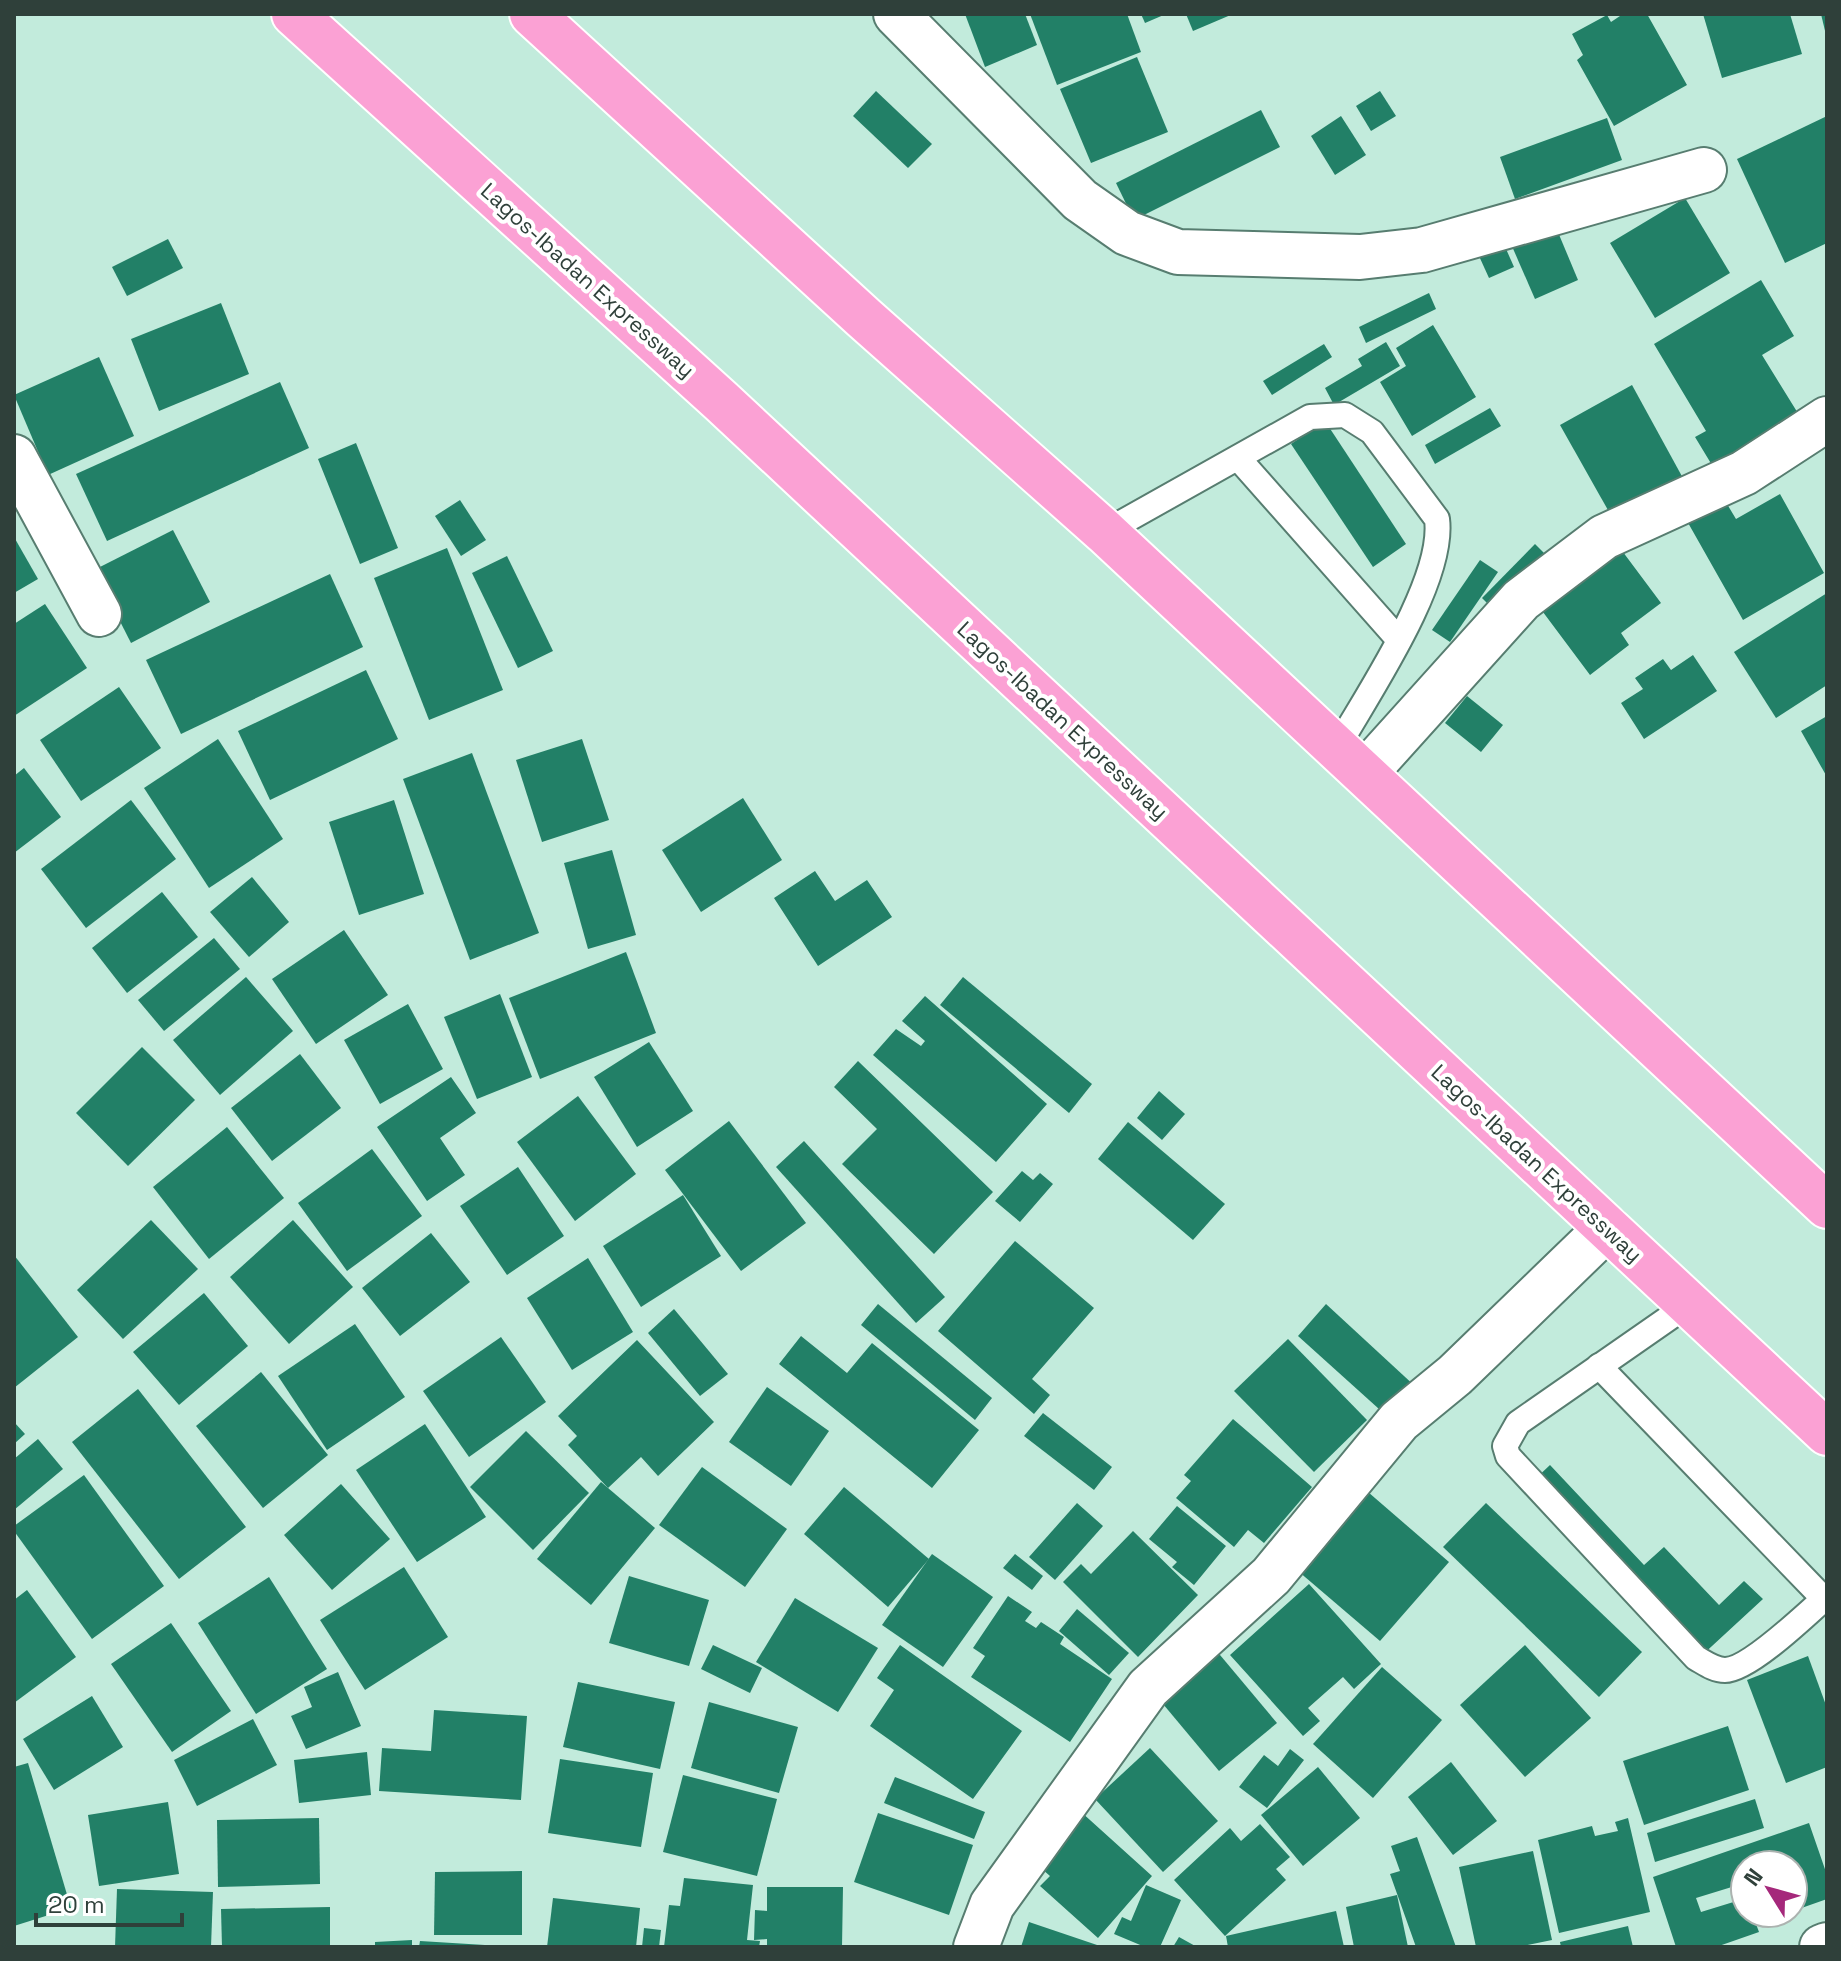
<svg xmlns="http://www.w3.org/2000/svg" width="1841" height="1961" viewBox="0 0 1841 1961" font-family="'Space Grotesk',sans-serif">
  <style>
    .building { fill: #228067; fill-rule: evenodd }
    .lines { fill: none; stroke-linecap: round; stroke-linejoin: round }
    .lane-casing { stroke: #577d70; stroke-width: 28 }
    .street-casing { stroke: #577d70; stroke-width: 48 }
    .highway-casing { stroke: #fff; stroke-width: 48 }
    .lane { stroke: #fff; stroke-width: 24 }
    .street { stroke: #fff; stroke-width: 44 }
    .highway { stroke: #fba1d4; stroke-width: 44 }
    .labels { text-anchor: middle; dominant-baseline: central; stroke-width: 8; stroke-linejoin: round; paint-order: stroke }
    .street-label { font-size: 22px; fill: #2f403a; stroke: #fff }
  </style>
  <rect width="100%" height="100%" fill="#c2ebdc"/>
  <g class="building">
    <polygon points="965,14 1025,14 1037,45 985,67"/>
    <polygon points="1030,14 1127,14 1141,52 1057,85"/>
    <polygon points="1141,14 1166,14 1145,23"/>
    <polygon points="1186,14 1233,14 1193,31"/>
    <polygon points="1623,14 1647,14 1687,85 1614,126 1577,60 1583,55 1572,34 1607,15 1611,22"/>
    <polygon points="1703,14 1790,14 1802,54 1722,78"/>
    <polygon points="1821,14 1827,14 1827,35 1826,35"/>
    <polygon points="1137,57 1168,132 1091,163 1060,89"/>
    <polygon points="876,91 932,144 908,168 853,116"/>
    <polygon points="1380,91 1396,116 1371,131 1356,106"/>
    <polygon points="1261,110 1280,147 1134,220 1116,183"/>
    <polygon points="1341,116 1366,155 1335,175 1311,136"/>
    <polygon points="1827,116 1827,243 1785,263 1737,159"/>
    <polygon points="1607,118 1622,160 1515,199 1500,157"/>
    <polygon points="1685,198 1730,273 1655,318 1610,243"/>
    <polygon points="1555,225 1578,280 1535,299 1511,244"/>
    <polygon points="1499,233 1514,267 1489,278 1474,245"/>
    <polygon points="168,239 183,268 127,296 112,267"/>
    <polygon points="1761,280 1794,336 1762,355 1804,423 1718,475 1695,437 1706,431 1654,344"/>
    <polygon points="1429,293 1436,309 1366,343 1359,327"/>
    <polygon points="221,303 249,374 159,411 131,339"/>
    <polygon points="1433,325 1476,397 1412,436 1380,382 1406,366 1396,348"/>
    <polygon points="1386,342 1400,366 1334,405 1325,388 1362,366 1358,359"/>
    <polygon points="1324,344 1332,357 1272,395 1263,381"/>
    <polygon points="99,357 134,436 48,475 14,395"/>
    <polygon points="280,382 309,448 107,541 76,474"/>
    <polygon points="1632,385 1684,480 1613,519 1560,425"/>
    <polygon points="1490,408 1501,426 1435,464 1425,445"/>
    <polygon points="1325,421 1406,544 1373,567 1291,444"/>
    <polygon points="356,443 398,548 360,564 318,459"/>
    <polygon points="1780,494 1824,573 1743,620 1687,521 1724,499 1736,519"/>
    <polygon points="460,500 486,540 461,556 435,516"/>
    <polygon points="173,530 210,602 131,643 94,570"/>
    <polygon points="14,537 38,579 14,593"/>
    <polygon points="1614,540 1661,603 1621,633 1629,645 1590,675 1534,600"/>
    <polygon points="1535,544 1549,558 1496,612 1482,598"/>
    <polygon points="447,548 503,690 429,720 374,578"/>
    <polygon points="507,556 553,651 518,668 472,573"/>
    <polygon points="1480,560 1498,572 1450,642 1432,630"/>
    <polygon points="330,574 363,647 181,734 146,660"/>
    <polygon points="1827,593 1827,685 1776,718 1734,652"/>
    <polygon points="45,604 87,668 14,716 14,624"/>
    <polygon points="1693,655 1717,691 1644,739 1621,703 1643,689 1635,678 1663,659 1671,670"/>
    <polygon points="366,670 398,739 270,800 238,731"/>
    <polygon points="119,687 161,748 81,801 40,740"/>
    <polygon points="1467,696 1503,725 1481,752 1445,723"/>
    <polygon points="1827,716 1827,777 1801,731"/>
    <polygon points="218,739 283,839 209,888 144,788"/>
    <polygon points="582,739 609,820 542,842 516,760"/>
    <polygon points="472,753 539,933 470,960 403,779"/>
    <polygon points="24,768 61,817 14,853 14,776"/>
    <polygon points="743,798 782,860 701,912 662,850"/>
    <polygon points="131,800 176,859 86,928 41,869"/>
    <polygon points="394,800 424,894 359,915 329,822"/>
    <polygon points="612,850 636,935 588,949 564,863"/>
    <polygon points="815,871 835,901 867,880 892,917 818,966 774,898"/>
    <polygon points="252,877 289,922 249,957 210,912"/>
    <polygon points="162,892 198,937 127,993 92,948"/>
    <polygon points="344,930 388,995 316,1044 272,979"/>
    <polygon points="214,938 240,969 164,1031 138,1000"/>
    <polygon points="626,952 656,1033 540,1079 509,998"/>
    <polygon points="246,977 293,1031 220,1095 173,1040"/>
    <polygon points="963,977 1092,1084 1069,1113 940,1005"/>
    <polygon points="500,994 532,1077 477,1099 444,1017"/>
    <polygon points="925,996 1047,1104 996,1162 873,1055 896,1029 921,1046 925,1041 902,1021"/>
    <polygon points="408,1004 443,1069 380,1104 344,1040"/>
    <polygon points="649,1042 693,1111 637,1147 594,1077"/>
    <polygon points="142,1047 195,1100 128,1166 76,1113"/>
    <polygon points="300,1054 341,1108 272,1161 231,1108"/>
    <polygon points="858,1061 993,1192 934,1254 842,1164 877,1129 834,1087"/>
    <polygon points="451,1077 476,1113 440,1138 465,1175 427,1201 377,1127"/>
    <polygon points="1159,1091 1185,1114 1162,1140 1137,1118"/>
    <polygon points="578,1096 636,1174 575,1221 517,1142"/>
    <polygon points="729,1121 806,1223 741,1271 665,1170"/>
    <polygon points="1128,1122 1225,1204 1193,1240 1098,1159"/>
    <polygon points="227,1127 284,1198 209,1259 153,1187"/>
    <polygon points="804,1141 945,1297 916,1323 776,1167"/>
    <polygon points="372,1149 422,1216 347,1271 298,1203"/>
    <polygon points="518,1167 564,1236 507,1275 460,1206"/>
    <polygon points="1022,1171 1033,1180 1040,1173 1053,1184 1020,1222 995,1201"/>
    <polygon points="683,1195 721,1256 641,1307 603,1246"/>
    <polygon points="151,1220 198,1269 123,1339 77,1290"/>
    <polygon points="293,1220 353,1287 289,1344 230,1277"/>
    <polygon points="431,1233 470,1282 400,1336 362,1288"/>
    <polygon points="1015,1241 1094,1308 1032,1379 1050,1395 1034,1414 938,1331"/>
    <polygon points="14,1255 78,1337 14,1388"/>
    <polygon points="588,1258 633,1332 572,1370 527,1298"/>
    <polygon points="204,1293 248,1346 179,1405 133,1352"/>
    <polygon points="878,1304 992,1398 975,1420 861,1325"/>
    <polygon points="1326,1304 1417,1388 1389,1418 1298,1336"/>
    <polygon points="674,1309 728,1374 700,1396 648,1333"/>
    <polygon points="355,1324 405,1397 327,1450 278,1376"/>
    <polygon points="801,1336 847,1373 872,1343 979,1430 932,1488 779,1364"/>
    <polygon points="501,1337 546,1402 469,1457 423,1391"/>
    <polygon points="1288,1339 1367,1420 1314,1472 1234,1391"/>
    <polygon points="637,1340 714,1422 658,1476 641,1457 608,1488 568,1445 577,1436 558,1416"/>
    <polygon points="261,1372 328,1455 263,1508 196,1426"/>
    <polygon points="767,1387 829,1431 791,1486 729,1442"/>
    <polygon points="138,1389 246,1527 179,1579 72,1442"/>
    <polygon points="1043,1413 1112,1467 1094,1490 1024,1436"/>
    <polygon points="1233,1419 1312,1487 1264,1543 1248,1530 1234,1547 1176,1498 1191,1481 1184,1475"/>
    <polygon points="14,1422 25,1434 14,1444"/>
    <polygon points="425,1424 486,1517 417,1562 356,1470"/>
    <polygon points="526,1431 589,1493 533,1550 470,1487"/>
    <polygon points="38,1439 63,1469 14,1510 14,1459"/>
    <polygon points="1550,1465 1644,1565 1664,1547 1719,1605 1744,1581 1763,1599 1699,1658 1533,1481"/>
    <polygon points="702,1467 787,1529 745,1587 659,1525"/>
    <polygon points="84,1475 164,1586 92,1639 14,1531 14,1526"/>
    <polygon points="601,1482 655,1528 591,1605 537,1559"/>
    <polygon points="341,1484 390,1539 332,1590 284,1535"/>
    <polygon points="844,1487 929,1559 888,1607 804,1534"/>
    <polygon points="1368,1492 1449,1562 1380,1641 1298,1571"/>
    <polygon points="1077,1503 1103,1526 1055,1580 1029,1557"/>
    <polygon points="1486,1503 1642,1652 1599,1697 1443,1547"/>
    <polygon points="1177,1506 1226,1546 1194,1585 1172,1567 1177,1562 1149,1539"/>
    <polygon points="1133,1531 1198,1595 1138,1657 1063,1582 1081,1564 1091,1574"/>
    <polygon points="932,1554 993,1597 943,1667 882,1625"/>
    <polygon points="1015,1554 1043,1576 1032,1590 1003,1568"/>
    <polygon points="404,1567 448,1637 365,1690 320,1620"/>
    <polygon points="629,1576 709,1600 689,1666 609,1643"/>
    <polygon points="269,1577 327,1669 256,1714 198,1623"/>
    <polygon points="1309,1584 1381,1664 1354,1689 1343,1677 1308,1708 1320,1721 1303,1736 1230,1655"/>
    <polygon points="27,1590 76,1657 14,1703 14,1600"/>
    <polygon points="1008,1596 1032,1612 1025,1621 1036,1628 1041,1622 1064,1637 1060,1644 1112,1679 1070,1742 971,1677 985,1656 973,1648"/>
    <polygon points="795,1598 878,1648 838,1712 756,1662"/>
    <polygon points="1077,1609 1129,1653 1109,1675 1059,1631"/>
    <polygon points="171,1623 231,1711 172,1752 111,1664"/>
    <polygon points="713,1645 762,1668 750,1693 701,1669"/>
    <polygon points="900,1645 1022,1731 973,1799 870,1726 894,1690 877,1678"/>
    <polygon points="1525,1645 1591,1718 1525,1777 1460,1705"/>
    <polygon points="1215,1649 1277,1723 1219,1771 1158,1698"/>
    <polygon points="1808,1656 1827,1708 1827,1767 1786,1783 1747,1680"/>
    <polygon points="1382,1667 1442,1720 1373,1798 1313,1744"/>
    <polygon points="338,1672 361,1726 306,1749 291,1716 312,1707 304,1687"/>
    <polygon points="578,1682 675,1702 660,1769 563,1747"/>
    <polygon points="92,1696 123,1747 54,1790 23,1739"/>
    <polygon points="709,1702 798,1727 779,1793 691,1768"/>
    <polygon points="434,1710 527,1716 521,1800 379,1791 382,1748 431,1751"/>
    <polygon points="253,1719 277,1765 197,1806 174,1760"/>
    <polygon points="1728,1726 1749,1790 1644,1825 1623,1761"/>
    <polygon points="1150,1748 1218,1821 1163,1872 1095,1799"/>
    <polygon points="1290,1749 1304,1760 1267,1808 1239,1787 1264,1755 1278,1766"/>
    <polygon points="367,1752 371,1795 299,1803 294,1760"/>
    <polygon points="560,1759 653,1773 641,1847 548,1833"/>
    <polygon points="1451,1762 1497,1821 1453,1855 1408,1797"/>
    <polygon points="28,1763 71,1908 14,1926 14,1767"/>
    <polygon points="1318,1767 1360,1818 1303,1866 1261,1815"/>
    <polygon points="683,1775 777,1799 757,1876 663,1852"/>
    <polygon points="895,1777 985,1812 974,1839 884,1803"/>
    <polygon points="1755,1799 1764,1828 1655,1862 1647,1833"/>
    <polygon points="168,1802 179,1874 99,1886 88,1815"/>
    <polygon points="1080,1811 1152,1876 1098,1938 1040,1886 1050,1876 1034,1862"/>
    <polygon points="878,1813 973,1845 949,1915 854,1882"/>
    <polygon points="319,1818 320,1884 218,1887 217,1820"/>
    <polygon points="1628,1818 1650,1912 1559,1933 1538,1840 1592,1826 1595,1836 1618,1831 1615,1822"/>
    <path d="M 1809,1823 L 1827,1875 L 1827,1899 L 1793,1911 L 1793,1865 L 1745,1865 L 1745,1913 L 1786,1913 L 1756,1924 L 1759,1932 L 1716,1947 L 1676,1947 L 1653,1877 ZM 1735,1886 L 1740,1900 L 1701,1912 L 1696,1898 Z"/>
    <polygon points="1260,1824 1290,1857 1276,1869 1286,1880 1225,1936 1174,1880 1230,1828 1241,1841"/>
    <polygon points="1417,1837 1456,1947 1416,1947 1390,1874 1400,1871 1391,1846"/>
    <polygon points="1533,1851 1552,1940 1518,1947 1476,1947 1459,1867"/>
    <polygon points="522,1871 522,1935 434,1935 435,1872"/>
    <polygon points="684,1878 753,1885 747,1940 760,1941 759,1947 664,1947 669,1905 680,1906"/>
    <polygon points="1146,1885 1181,1900 1160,1947 1145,1947 1114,1934 1122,1917 1131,1921"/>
    <polygon points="767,1887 843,1887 842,1947 767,1947 767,1939 754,1940 755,1910 767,1911"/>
    <polygon points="117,1889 213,1892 211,1947 115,1947"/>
    <polygon points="1397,1895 1408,1947 1354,1947 1346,1907"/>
    <polygon points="553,1898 640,1908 636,1947 547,1947"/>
    <polygon points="330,1907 330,1947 222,1947 221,1909"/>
    <polygon points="1336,1911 1344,1947 1228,1947 1226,1936"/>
    <polygon points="1029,1922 1100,1946 1100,1947 1021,1947"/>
    <polygon points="1628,1926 1633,1947 1561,1947 1560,1942"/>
    <polygon points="644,1928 661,1930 659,1947 642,1947"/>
    <polygon points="1179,1937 1197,1947 1173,1947"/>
    <polygon points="412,1940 412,1947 375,1947 375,1942"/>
    <polygon points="420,1941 485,1945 485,1947 419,1947"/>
  </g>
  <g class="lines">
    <g class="lane-casing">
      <g id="lane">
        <polyline points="1238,458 1399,640"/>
        <path d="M 1105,532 L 1310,417 L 1345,415 L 1372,432 L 1437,519 C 1445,580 1369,692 1338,746"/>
        <path d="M 1689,1304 L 1518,1423 L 1505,1446 L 1508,1456 L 1696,1658 C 1705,1663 1714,1670 1725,1670 C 1749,1670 1808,1613 1827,1596"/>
        <polyline points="1599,1366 1824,1599"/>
      </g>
    </g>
    <g class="street-casing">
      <g id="street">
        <polyline points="896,14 1080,200 1127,233 1178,252 1360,257 1422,250 1704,170"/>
        <polyline points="14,457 99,614"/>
        <polyline points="1366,772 1521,600 1604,537 1744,473 1827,419"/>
        <polyline points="976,1947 992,1905 1148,1688 1271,1576 1399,1421 1455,1375 1607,1228"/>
        <polyline points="1822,1947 1827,1945"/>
      </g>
    </g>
    <g class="highway-casing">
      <g id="highway">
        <polyline points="294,14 721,401 1827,1433"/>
        <polyline points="532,14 864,318 1105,532 1827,1206"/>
      </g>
    </g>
    <use href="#lane" class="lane"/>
    <use href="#street" class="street"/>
    <use href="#highway" class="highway"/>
  </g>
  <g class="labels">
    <g class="street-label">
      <text transform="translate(588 280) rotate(42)">Lagos-Ibadan Expressway</text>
      <text transform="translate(1063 720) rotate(43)">Lagos-Ibadan Expressway</text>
      <text transform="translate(1537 1163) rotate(43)">Lagos-Ibadan Expressway</text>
    </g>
  </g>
  <rect width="1841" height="1961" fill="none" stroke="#2f403a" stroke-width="32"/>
  <g transform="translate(1769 1889) rotate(307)"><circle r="38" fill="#ffffff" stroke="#acb3b0" stroke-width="2"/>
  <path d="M0-6L14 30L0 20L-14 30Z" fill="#a5287b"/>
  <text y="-12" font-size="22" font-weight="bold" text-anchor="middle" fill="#2f403a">N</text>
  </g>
  <path d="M36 1913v12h146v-12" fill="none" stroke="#2f403a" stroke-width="4"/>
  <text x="48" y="1913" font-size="24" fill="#2f403a" stroke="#ffffff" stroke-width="6" paint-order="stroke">20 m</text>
</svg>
